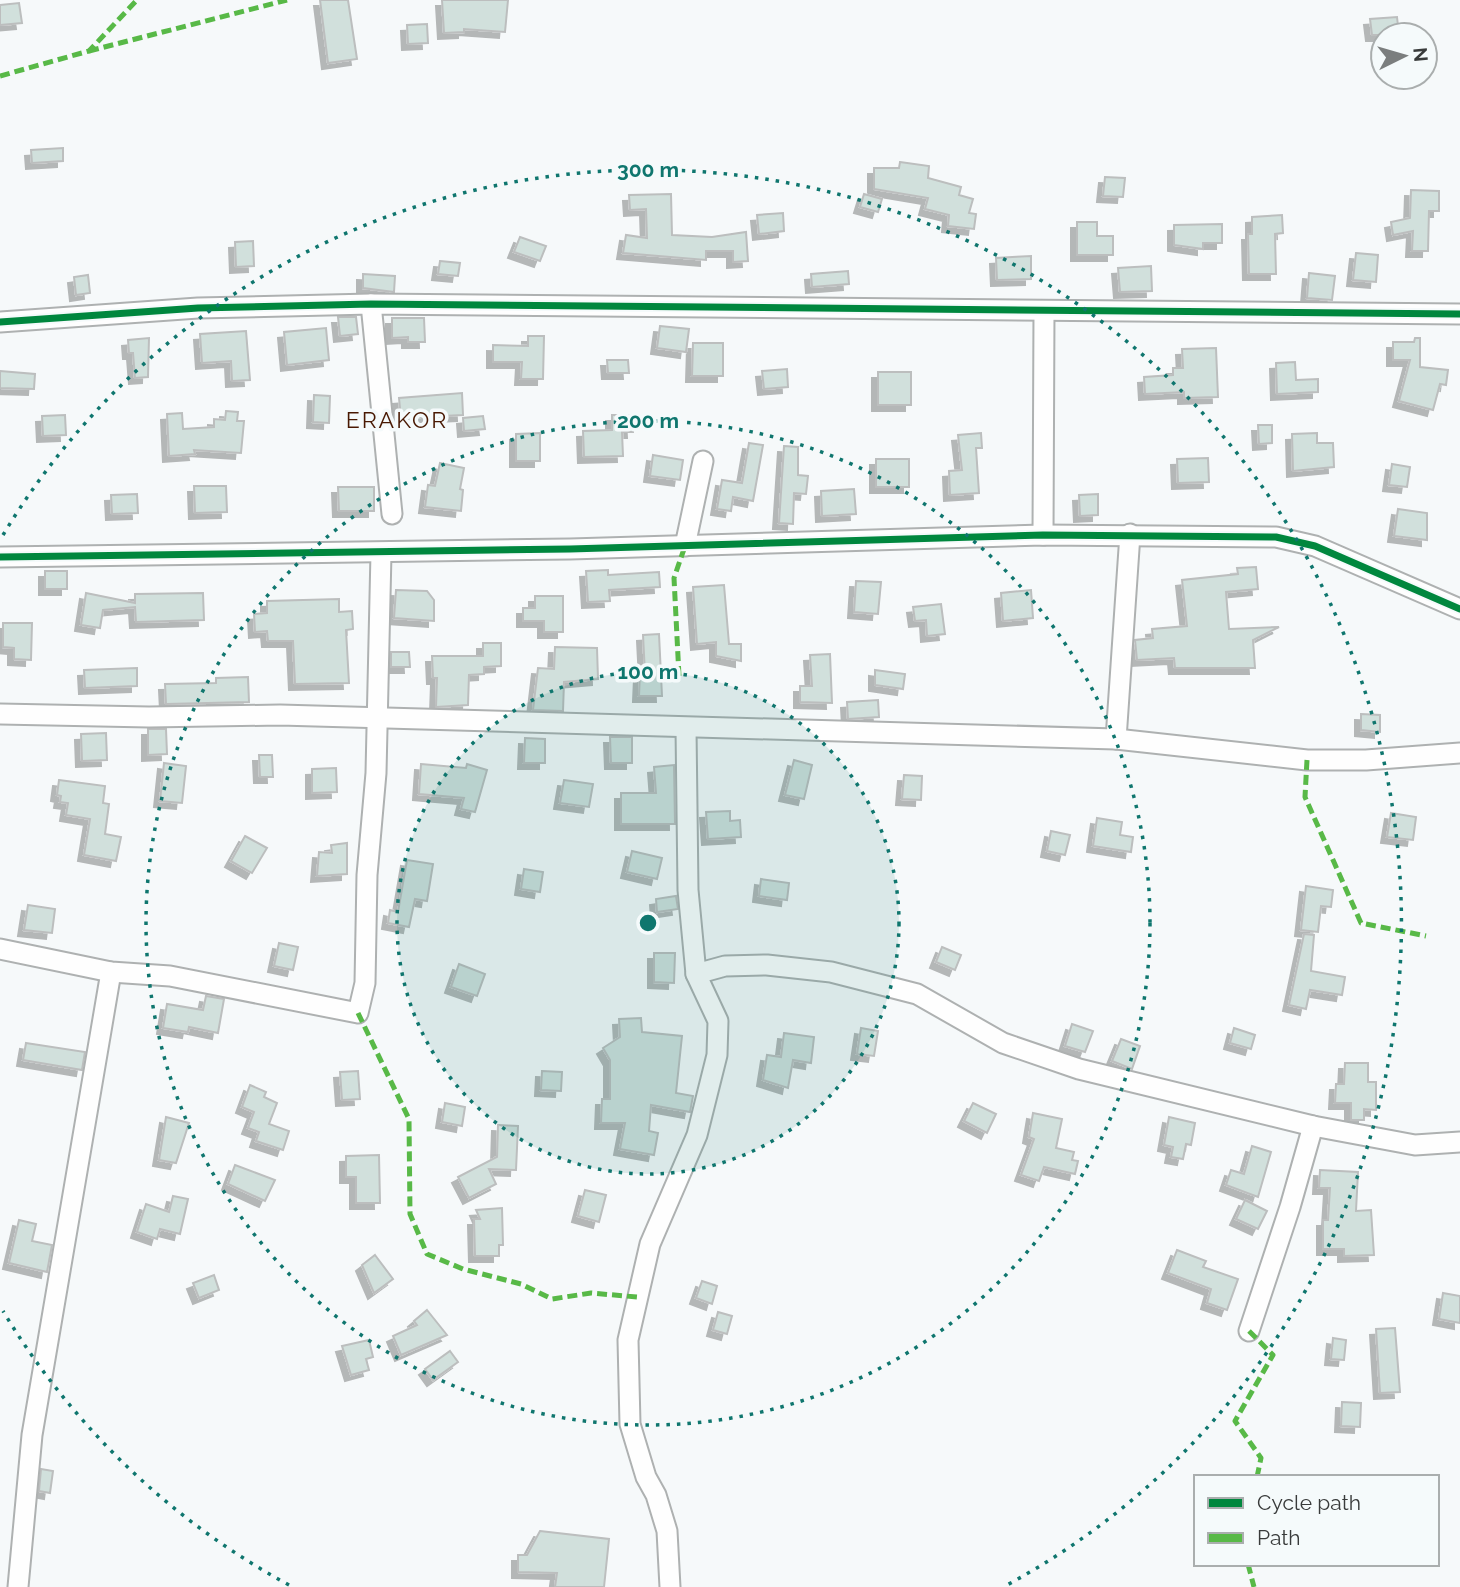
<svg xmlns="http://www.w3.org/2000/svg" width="1460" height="1587" viewBox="0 0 1460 1587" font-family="Raleway,sans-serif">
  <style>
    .building { fill: #d1e0dc; stroke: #bcbebe; stroke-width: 2; filter: url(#shadow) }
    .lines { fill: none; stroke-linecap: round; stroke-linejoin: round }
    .minor-casing { stroke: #aeb1b1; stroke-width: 23 }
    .minor { stroke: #fefefe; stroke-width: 19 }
    .quiet { stroke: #58b947; stroke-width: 5; stroke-dasharray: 10 5; stroke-linecap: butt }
    .cycleway-casing { stroke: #f5fafb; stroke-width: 11 }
    .cycleway { stroke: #00873e; stroke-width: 7 }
    .ring { fill: none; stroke: #0f766e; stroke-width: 3.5; stroke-dasharray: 3.5 7 }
    .labels { text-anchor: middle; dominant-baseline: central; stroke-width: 7; stroke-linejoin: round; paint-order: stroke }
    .quarter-label { font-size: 23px; letter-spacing: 2px; fill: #491903; stroke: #f5fafb }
    .centre { fill: #0f766e; stroke: #f5fafb; stroke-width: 3.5 }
    .ring-label { font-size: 21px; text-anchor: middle; font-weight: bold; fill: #0f766e; stroke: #f5fafb; stroke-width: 7; stroke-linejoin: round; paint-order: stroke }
  </style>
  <defs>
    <filter id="shadow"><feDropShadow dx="-6" dy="6" stdDeviation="0" flood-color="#0004"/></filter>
  </defs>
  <rect width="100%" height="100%" fill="#f6f9fa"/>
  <g class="building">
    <polygon points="320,0 348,0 357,59 328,63"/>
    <polygon points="442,0 508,0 505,32 464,29 464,32 444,33"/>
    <polygon points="19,3 22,23 0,25 0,5"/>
    <polygon points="1397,17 1399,35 1372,35 1370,19"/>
    <polygon points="427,24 428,43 408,44 407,25"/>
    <polygon points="63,148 63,161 32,163 31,150"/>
    <polygon points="900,162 929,166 928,178 961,187 959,195 973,199 969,213 976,214 974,229 948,226 949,215 925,209 928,198 874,189 874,168 899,168"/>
    <polygon points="1105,177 1125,178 1123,197 1103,196"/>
    <polygon points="1411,190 1439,191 1439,211 1429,211 1428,251 1412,251 1413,231 1393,235 1391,222 1410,218"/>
    <polygon points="671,194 672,235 712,237 746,232 748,261 733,262 733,251 706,251 706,260 623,253 626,235 647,238 646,209 630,210 629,195"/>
    <polygon points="864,194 882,199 878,212 860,207"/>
    <polygon points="783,213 784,231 759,234 757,215"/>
    <polygon points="1282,215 1283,233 1275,234 1276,274 1249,274 1248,234 1252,234 1252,217"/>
    <polygon points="1077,222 1097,222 1097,236 1113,236 1113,255 1077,255"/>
    <polygon points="1222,224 1222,243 1203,243 1203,249 1174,245 1174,225"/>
    <polygon points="520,237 546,246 540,261 514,252"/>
    <polygon points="253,241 254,266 236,267 235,242"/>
    <polygon points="1356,253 1378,255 1376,282 1353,280"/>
    <polygon points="1031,256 1031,279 997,280 996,258"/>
    <polygon points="440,261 460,263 458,276 438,274"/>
    <polygon points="1151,266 1152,291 1120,292 1118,268"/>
    <polygon points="848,271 849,284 812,287 811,274"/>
    <polygon points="1309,273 1335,276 1332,300 1307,298"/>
    <polygon points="363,274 395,276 394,292 363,288"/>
    <polygon points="88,275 90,293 76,295 74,277"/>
    <polygon points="338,317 356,317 358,334 340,336"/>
    <polygon points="392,318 424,318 425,342 408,342 408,337 392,338"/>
    <polygon points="660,326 689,329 686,352 657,348"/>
    <polygon points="326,328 329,360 287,365 284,332"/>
    <polygon points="246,331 250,380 232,381 231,361 202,363 200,334"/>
    <polygon points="528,336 544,336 543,379 521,379 522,362 493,362 493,345 528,346"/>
    <polygon points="149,338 148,377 135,378 133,353 129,353 128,340"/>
    <polygon points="1415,338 1420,338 1420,367 1448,370 1446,385 1440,384 1433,410 1399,401 1410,360 1393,360 1393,342 1414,342"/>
    <polygon points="693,343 723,343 723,376 692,376"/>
    <polygon points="1216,348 1218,397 1184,398 1184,392 1145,394 1144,377 1173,375 1173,368 1183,368 1182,349"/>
    <polygon points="607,360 628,360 629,373 608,373"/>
    <polygon points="1295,362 1296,380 1318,379 1318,392 1277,394 1276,363"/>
    <polygon points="787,369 788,387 764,389 762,371"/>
    <polygon points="0,371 35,374 34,389 0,388"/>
    <rect x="878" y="372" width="33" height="33"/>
    <polygon points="462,393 463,415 401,418 399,398"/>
    <polygon points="314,395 330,396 329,423 313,422"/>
    <polygon points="226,411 238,412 237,421 244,421 241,453 194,450 195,454 169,456 167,414 182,413 183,429 214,427 214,419 225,420"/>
    <polygon points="65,415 66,435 43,436 42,416"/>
    <polygon points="612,415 632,415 633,432 622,432 623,456 584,457 583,431 612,430"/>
    <polygon points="483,416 485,429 464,431 463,418"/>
    <polygon points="1258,425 1272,425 1272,443 1259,444"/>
    <polygon points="540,433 540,461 516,461 516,434"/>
    <polygon points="981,433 982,448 976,448 979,493 950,495 949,471 962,470 958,435"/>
    <polygon points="1317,433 1317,443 1333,443 1334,467 1293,471 1292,434"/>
    <polygon points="749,443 763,445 753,501 733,497 731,511 717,509 722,480 742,483"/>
    <polygon points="784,446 798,447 798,475 808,476 806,494 794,493 793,524 779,523"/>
    <polygon points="653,455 683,460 680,480 650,476"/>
    <polygon points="1208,458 1209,482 1178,483 1177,459"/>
    <rect x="876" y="459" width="33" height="28"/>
    <polygon points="440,463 464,468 460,489 463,490 461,511 425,507 428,485 435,486"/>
    <polygon points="1392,464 1410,467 1407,487 1389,485"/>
    <polygon points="194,486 226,486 227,512 195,513"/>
    <polygon points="338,487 374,487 374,511 339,511"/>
    <polygon points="854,489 856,514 822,516 821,491"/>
    <polygon points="137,494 138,513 112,514 111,495"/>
    <polygon points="1098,494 1098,515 1080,516 1079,495"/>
    <polygon points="1398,509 1427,513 1427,540 1394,536"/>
    <polygon points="1256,567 1258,589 1226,592 1229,629 1279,627 1253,640 1255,668 1175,668 1174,658 1137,660 1135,640 1153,638 1152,629 1187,626 1182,580 1238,574 1237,568"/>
    <polygon points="608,570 608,575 659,572 660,587 609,590 610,601 588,602 586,571"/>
    <rect x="45" y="571" width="22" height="18"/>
    <polygon points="856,581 881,582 878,614 854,612"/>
    <polygon points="724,585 729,644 741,644 741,661 716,656 716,642 697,644 693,587"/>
    <polygon points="396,590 427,591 434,600 434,621 394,618"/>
    <polygon points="1031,590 1033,618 1003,621 1001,593"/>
    <polygon points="86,593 135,603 135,594 203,593 204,620 136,622 135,607 103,610 100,628 81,625"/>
    <polygon points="535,596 563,596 563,632 544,632 544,621 523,621 523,608 535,608"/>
    <polygon points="339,599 339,612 352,611 353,629 346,630 349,683 295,684 293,641 268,641 267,631 255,632 254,614 267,613 267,601"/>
    <polygon points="941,604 945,634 927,636 926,620 915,621 913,607"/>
    <polygon points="3,623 32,623 31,660 14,659 14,648 3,647"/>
    <polygon points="659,634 662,696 639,696 640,673 645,674 643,635"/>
    <polygon points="483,643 501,643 501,666 484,667 484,674 469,675 468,705 436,707 437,678 433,678 432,656 483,656"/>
    <polygon points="555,647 597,648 598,679 564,682 563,711 533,710 538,668 554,669"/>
    <polygon points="391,652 409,652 410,667 391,667"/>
    <polygon points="830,654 832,703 800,702 800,686 812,686 810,655"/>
    <polygon points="137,668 137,686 85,688 84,670"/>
    <polygon points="875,670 905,674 903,689 875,685"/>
    <polygon points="248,677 249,702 166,704 165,684 216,683 216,678"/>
    <polygon points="878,700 879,717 848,719 847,702"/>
    <polygon points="1361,714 1380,715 1380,732 1361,730"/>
    <polygon points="148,729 166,729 167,754 148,755"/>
    <polygon points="106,733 107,760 82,761 81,734"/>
    <polygon points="610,737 632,737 632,763 611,763"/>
    <polygon points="525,738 545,739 545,763 524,763"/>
    <polygon points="259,755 272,755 273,777 260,777"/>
    <polygon points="794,760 812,765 804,799 785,795"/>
    <polygon points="164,763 186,766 182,803 160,801"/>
    <polygon points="421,764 466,768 467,764 487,770 475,812 461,809 464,798 419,794"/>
    <polygon points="674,765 675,824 621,824 621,793 656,793 654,767"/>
    <polygon points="336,768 337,792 312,793 312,769"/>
    <polygon points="904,775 922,776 921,800 902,799"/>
    <polygon points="59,780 105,786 103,803 109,804 105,834 121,837 116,861 84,855 90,819 66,815 68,803 60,802 61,796 57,795"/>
    <polygon points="564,780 593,784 589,807 560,803"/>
    <polygon points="730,811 730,821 740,820 741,837 708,839 706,812"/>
    <polygon points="1391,813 1416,817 1413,840 1387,837"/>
    <polygon points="1097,818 1122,822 1120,835 1133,837 1131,852 1093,846"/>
    <polygon points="1051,831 1070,835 1065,855 1047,851"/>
    <polygon points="245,836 267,848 252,873 231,861"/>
    <polygon points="347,843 347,874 317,876 319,852 332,853 331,845"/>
    <polygon points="632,851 662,858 657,879 627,872"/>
    <polygon points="407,860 433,864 427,901 415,899 409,927 388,923 390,910 398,912"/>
    <polygon points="524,869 543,872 540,892 521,889"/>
    <polygon points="761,879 789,883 787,900 759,896"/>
    <polygon points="1306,886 1333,890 1331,907 1321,906 1318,932 1301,930"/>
    <polygon points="676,896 678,909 657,912 656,899"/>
    <polygon points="28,905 55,909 52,933 24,930"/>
    <polygon points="1304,934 1314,935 1311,971 1345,977 1342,995 1310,990 1306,1009 1289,1005"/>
    <polygon points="279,943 298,947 293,970 274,966"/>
    <polygon points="942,947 961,955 955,970 936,962"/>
    <polygon points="654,953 675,953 674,983 654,982"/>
    <polygon points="459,964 485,974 477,996 451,987"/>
    <polygon points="206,996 224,999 218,1033 189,1027 188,1032 163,1028 167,1004 203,1010"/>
    <polygon points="641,1018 642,1032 682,1036 676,1093 693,1096 690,1112 651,1105 649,1131 658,1133 654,1155 620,1149 625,1123 601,1123 602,1099 610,1099 610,1060 603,1048 620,1037 619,1019"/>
    <polygon points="1072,1024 1093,1031 1085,1052 1065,1046"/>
    <polygon points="861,1028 878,1031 874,1056 857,1054"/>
    <polygon points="1234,1028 1255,1035 1251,1049 1230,1043"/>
    <polygon points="784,1033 814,1037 811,1063 793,1060 788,1088 763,1080 767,1055 781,1057"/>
    <polygon points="1121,1039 1140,1046 1132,1069 1112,1061"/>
    <polygon points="26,1043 85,1052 82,1070 23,1060"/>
    <polygon points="1345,1063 1368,1063 1368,1082 1376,1082 1376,1110 1364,1109 1364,1120 1351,1120 1351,1103 1335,1103 1336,1084 1344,1084"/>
    <polygon points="358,1071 360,1099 342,1100 340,1072"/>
    <polygon points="542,1071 562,1072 561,1091 541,1090"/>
    <polygon points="250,1085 266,1092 264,1097 277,1103 269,1124 289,1131 283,1150 256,1141 259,1132 248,1128 254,1112 242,1107"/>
    <polygon points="445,1103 465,1107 462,1126 442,1122"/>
    <polygon points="973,1103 996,1114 987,1133 964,1121"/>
    <polygon points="1033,1113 1062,1119 1056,1148 1074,1152 1072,1160 1078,1161 1075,1174 1044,1167 1039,1181 1021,1175 1034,1139 1029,1137"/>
    <polygon points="166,1117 189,1123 176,1163 159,1160"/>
    <polygon points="1169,1117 1195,1123 1191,1145 1186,1144 1183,1159 1171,1157 1173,1147 1164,1145"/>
    <polygon points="498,1125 518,1126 516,1170 489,1169 496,1184 469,1198 458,1177 497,1157"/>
    <polygon points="1252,1146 1271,1152 1258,1197 1226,1185 1231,1170 1244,1174"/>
    <polygon points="379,1155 380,1203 356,1203 356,1177 346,1177 346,1156"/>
    <polygon points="235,1165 275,1180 265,1201 228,1184"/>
    <polygon points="1320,1170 1358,1172 1356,1211 1371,1210 1374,1255 1344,1256 1344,1249 1323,1249 1323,1220 1328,1220 1330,1188 1319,1188"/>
    <polygon points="585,1190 606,1195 599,1222 578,1216"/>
    <polygon points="173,1196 188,1199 180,1234 160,1229 157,1239 137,1232 146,1204 169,1212"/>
    <polygon points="1245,1200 1267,1211 1258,1229 1236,1219"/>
    <polygon points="502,1208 503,1245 499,1245 499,1256 475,1256 474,1219 480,1219 476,1210"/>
    <polygon points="19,1220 36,1224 32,1241 52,1245 47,1272 9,1263"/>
    <polygon points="1177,1250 1206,1261 1203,1267 1238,1279 1227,1310 1207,1303 1211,1289 1168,1273"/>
    <polygon points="375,1255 393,1279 374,1293 362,1265"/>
    <polygon points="214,1275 219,1290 199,1298 193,1283"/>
    <polygon points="702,1281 717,1286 712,1304 696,1298"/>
    <polygon points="1443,1293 1460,1296 1460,1323 1439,1319"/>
    <polygon points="427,1310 447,1335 401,1355 393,1336 417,1325 414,1321"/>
    <polygon points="718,1312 732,1316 727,1334 713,1330"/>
    <polygon points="1395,1328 1400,1392 1380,1393 1376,1329"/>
    <polygon points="1333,1338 1346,1340 1344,1360 1331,1359"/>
    <polygon points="369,1340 373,1357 366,1359 369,1370 351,1375 342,1346"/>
    <polygon points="450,1351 458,1362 433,1380 425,1369"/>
    <polygon points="1342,1402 1361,1403 1360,1427 1341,1426"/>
    <polygon points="41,1469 53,1471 50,1493 39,1491"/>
    <polygon points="540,1531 609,1539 604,1587 555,1587 557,1573 518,1572 518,1555 527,1555"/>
  </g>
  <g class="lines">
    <g class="minor-casing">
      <g id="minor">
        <polyline points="371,304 392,514"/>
        <polyline points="0,322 198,308 371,304 1460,314"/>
        <polyline points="1043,535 1044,311"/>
        <polyline points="685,546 703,461"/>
        <polyline points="0,557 570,549 1043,535 1276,537 1315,546 1460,609"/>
        <polyline points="0,714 149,717 280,715 1116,739 1307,760 1366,760 1460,753"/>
        <polyline points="1116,739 1130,534"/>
        <polyline points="0,949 111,972 170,976 358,1013 365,983 367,875 376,773 381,553"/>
        <polyline points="696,974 725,966 767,965 831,972 917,994 1003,1043 1079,1069 1313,1126 1415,1145 1460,1142"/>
        <polyline points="1249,1331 1290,1207 1313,1126"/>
        <polyline points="18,1587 32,1435 111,972"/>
        <polyline points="670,1587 667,1531 656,1495 646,1477 630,1424 628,1340 650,1244 697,1135 717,1055 718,1021 696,974 688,890 686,728"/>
      </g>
    </g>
    <use href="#minor" class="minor"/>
    <g class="quiet">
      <polyline points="89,51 287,0"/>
      <polyline points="0,76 89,51 137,0"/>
      <polyline points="679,676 674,578 685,546"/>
      <polyline points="1307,760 1305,797 1361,923 1426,936"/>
      <polyline points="358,1013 409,1119 410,1214 427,1254 463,1269 521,1284 552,1299 591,1293 637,1297"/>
      <polyline points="1249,1331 1273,1355 1235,1421 1261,1458 1257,1477"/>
      <polyline points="1248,1564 1254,1587"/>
    </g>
    <g class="cycleway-casing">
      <g id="cycleway">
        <polyline points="0,322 198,308 371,304 1460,314"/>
        <polyline points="0,557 570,549 1043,535 1276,537 1315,546 1460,609"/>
      </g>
    </g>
    <use href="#cycleway" class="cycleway"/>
  </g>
  <circle cx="648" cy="923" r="251" fill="#0f766e" fill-opacity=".12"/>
  <g class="ring">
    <circle cx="648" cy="923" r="251"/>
    <circle cx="648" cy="923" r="502"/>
    <path d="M289 1585A753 753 0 0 1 3 1311M3 535A753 753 0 1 1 1007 1585"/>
  </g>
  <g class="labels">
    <g class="quarter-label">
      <text x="397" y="419">ERAKOR</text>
    </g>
  </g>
  <circle cx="648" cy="923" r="10" class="centre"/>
  <g class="ring-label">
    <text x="648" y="177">300 m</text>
    <text x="648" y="428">200 m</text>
    <text x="648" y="679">100 m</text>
  </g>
  <rect x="1194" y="1475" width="245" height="91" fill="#f5fafb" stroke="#aaaeae" stroke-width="2"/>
  <rect x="1208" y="1498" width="35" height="10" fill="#00873e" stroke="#aaaeae" stroke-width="2"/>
  <text x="1257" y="1510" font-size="21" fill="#393b3b">Cycle path</text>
  <rect x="1208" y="1533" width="35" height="10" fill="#58b947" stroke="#aaaeae" stroke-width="2"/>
  <text x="1257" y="1545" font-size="21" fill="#393b3b">Path</text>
  <g transform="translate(1404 56) rotate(85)"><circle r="33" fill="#f5fafb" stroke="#aaaeae" stroke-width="2"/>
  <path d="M0-5L12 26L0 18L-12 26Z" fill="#7b7e7e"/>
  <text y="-10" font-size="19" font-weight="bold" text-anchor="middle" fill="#393b3b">N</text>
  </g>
</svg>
